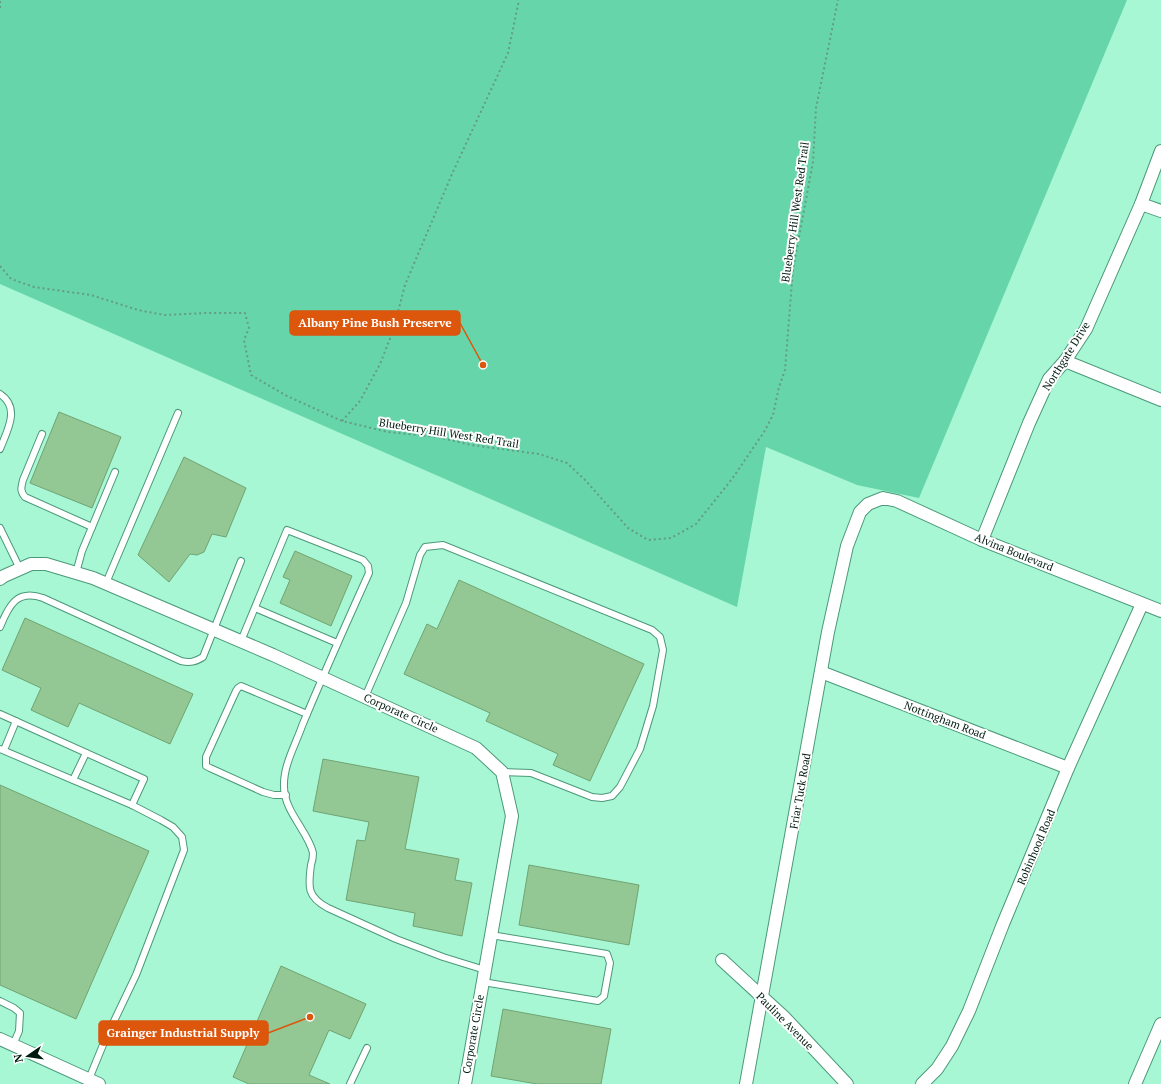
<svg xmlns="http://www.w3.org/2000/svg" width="1161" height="1084" viewBox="0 0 1161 1084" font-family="'PT Serif',serif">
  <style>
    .green { fill: #67d5aa }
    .building { fill: #93c895; stroke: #70a472 }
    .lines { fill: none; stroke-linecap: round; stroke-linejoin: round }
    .lane-casing { stroke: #4b997a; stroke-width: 8 }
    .street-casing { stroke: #4b997a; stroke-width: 14 }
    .path { stroke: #629c83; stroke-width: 2; stroke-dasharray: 2 3; stroke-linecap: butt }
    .lane { stroke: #fff; stroke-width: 6 }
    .street { stroke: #fff; stroke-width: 12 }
    .labels { text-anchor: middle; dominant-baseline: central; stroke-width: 4; stroke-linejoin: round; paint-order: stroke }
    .street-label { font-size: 11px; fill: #001b10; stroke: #fff }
    .leader { fill: none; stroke: #dc560c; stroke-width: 1.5 }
    .callout-dot { fill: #dc560c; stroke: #fff; stroke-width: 1.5 }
    .callout { fill: #dc560c; stroke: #dc560c; stroke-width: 1.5 }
    .callout-label { font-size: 12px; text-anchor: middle; font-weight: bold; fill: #fff }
  </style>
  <rect width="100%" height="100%" fill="#a7f6d4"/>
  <polygon class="green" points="0,0 1127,0 919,498 857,485 766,447 737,607 0,284"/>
  <g class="building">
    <polygon points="59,412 121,437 92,508 30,483"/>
    <polygon points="184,457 246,488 226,537 212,534 204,552 197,555 190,554 169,582 138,555"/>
    <polygon points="295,551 352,576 331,626 280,603 290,580 283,577"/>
    <polygon points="459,580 644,664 590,781 553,765 558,754 486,721 490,713 404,674 427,624 437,629"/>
    <polygon points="25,618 193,694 170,744 79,703 68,727 31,710 41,688 2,670"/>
    <polygon points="323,759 419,777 405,849 459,859 455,880 472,883 462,936 413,926 415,913 346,900 357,840 365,841 369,822 313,811"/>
    <polygon points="0,785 149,851 76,1019 0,985"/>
    <polygon points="529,865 639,885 629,945 519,925"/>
    <polygon points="281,966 366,1004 350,1039 329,1030 309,1075 330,1084 249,1084 233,1077"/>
    <polygon points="503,1009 611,1029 601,1084 537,1084 491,1076"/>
  </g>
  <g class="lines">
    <g class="lane-casing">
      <g id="lane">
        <path d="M 0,394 C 21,408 7,431 0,449"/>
        <path d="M 42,434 L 23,480 C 21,488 20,491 25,497 L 92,527"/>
        <polyline points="0,528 20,569"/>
        <polyline points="76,573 82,551 115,472"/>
        <polyline points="106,583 178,413"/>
        <polyline points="255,608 337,643"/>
        <path d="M 0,627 C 9,605 17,589 43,598 L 181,661 C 190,663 195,662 203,657 L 241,561"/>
        <path d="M 241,641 L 287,530 L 363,560 L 368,566 L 369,573 C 346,624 323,675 302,726 C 295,746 283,766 284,787 C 284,811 309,833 313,853 C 313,857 312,862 311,865 C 308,887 307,897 328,908 L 396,939 L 443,957 L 485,970"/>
        <polyline points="365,697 406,603 420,555 425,547 443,545 652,630 660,637 663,650 653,706 640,749 620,787 612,796 602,798 592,797 531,773 502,772"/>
        <polyline points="0,714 144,779 132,805"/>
        <polyline points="0,749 132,805 161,820 173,827 182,837 184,850 136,975 105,1040 89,1079"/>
        <polyline points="4,750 16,721"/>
        <polyline points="73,780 86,753"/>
        <polyline points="286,795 274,795 263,792 210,768 206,766 206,757 236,691 238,688 241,686 307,714"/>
        <polyline points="483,982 598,1001 604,996 610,963 607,954 491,935"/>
        <polyline points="0,1001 14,1008 20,1013 19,1031 13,1045"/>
        <polyline points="350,1084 367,1048"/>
      </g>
    </g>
    <g class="street-casing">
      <g id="street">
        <polyline points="1141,204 1161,211"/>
        <polyline points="1065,361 1161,400"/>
        <polyline points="982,540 1029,423 1049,379 1065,361 1086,329 1141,204 1161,151"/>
        <polyline points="0,579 4,576 31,564 46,564 93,578 273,655 476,748 502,772 512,816 465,1084"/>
        <polyline points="821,672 1068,768"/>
        <polyline points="722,960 785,1018 847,1084"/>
        <polyline points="0,1039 99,1084"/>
        <polyline points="746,1084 828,632 847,546 860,512 868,504 883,498 897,501 982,540 1161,611"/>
        <polyline points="922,1084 937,1069 952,1046 969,1011 1003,924 1068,768 1142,604"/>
        <polyline points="1135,1084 1161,1024"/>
      </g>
    </g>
    <g class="path">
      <polyline points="0,8 0,0"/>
      <polyline points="0,266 11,279 34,287 91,295 138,310 164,315 205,313 245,313 249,328 244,340 251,375 287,396 342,421 388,432 438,437 471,445 539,454 567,463 585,480 628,528 648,540 671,538 696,524 732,479 764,432 773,415 779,387 785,370 793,269 813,162 816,108 838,0"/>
      <polyline points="342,421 360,401 380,364 393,331 405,285 452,174 508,53 519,0"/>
    </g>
    <use href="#lane" class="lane"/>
    <use href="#street" class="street"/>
  </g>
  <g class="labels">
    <g class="street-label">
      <text transform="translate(795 212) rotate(-82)">Blueberry Hill West Red Trail</text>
      <text transform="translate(1066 356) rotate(-58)">Northgate Drive</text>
      <text transform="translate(449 433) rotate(9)">Blueberry Hill West Red Trail</text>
      <text transform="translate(1014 552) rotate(22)">Alvina Boulevard</text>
      <text transform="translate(401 713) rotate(24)">Corporate Circle</text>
      <text transform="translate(945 720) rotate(21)">Nottingham Road</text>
      <text transform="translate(800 791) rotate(-80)">Friar Tuck Road</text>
      <text transform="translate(1036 847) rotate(-67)">Robinhood Road</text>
      <text transform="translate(785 1021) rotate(45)">Pauline Avenue</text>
      <text transform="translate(473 1034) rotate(-80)">Corporate Circle</text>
    </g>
  </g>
  <path class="leader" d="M483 365L460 323M310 1017L268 1033"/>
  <g class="callout-dot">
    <circle cx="483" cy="365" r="4"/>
    <circle cx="310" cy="1017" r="4"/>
  </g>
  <g class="callout">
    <rect x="290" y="311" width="170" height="24" rx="4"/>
    <rect x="99" y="1021" width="169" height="24" rx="4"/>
  </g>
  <g class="callout-label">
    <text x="375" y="327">Albany Pine Bush Preserve</text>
    <text x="183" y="1037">Grainger Industrial Supply</text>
  </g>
  <g transform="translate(28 1056) rotate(257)" stroke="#ffffff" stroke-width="3" paint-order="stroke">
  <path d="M0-3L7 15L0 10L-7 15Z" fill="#001b10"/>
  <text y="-6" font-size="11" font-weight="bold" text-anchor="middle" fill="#001b10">N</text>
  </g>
</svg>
